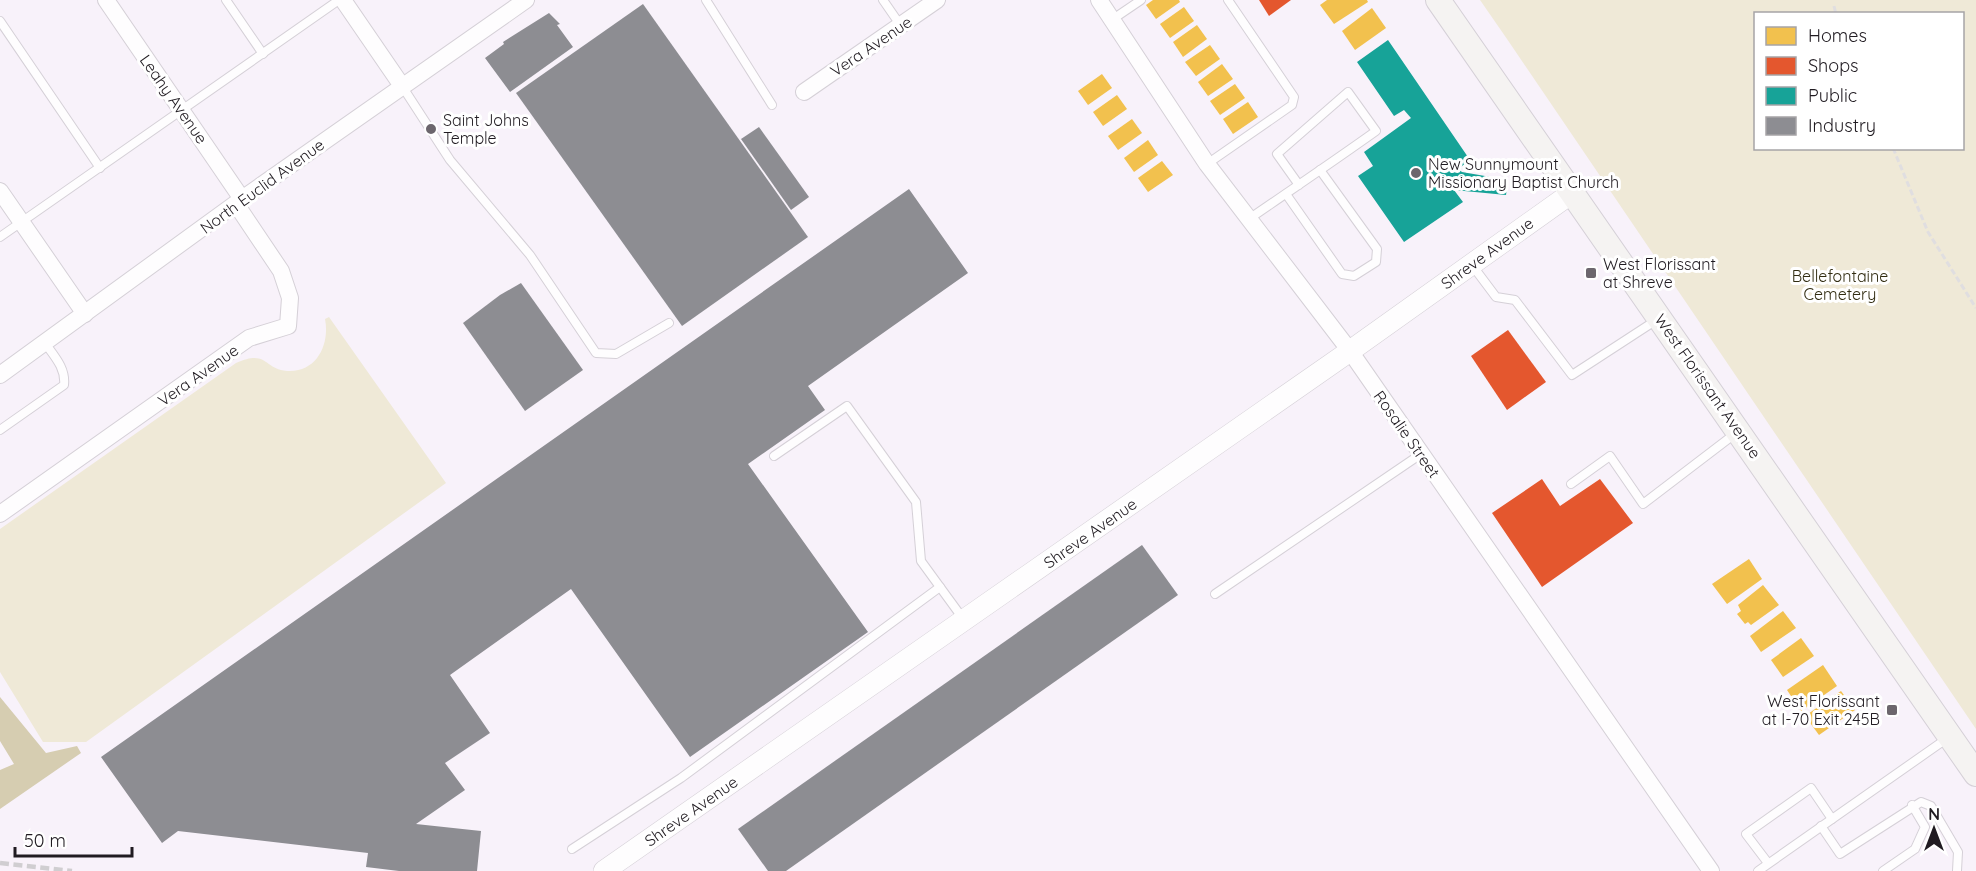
<svg xmlns="http://www.w3.org/2000/svg" width="1976" height="871" viewBox="0 0 1976 871" font-family="Quicksand,sans-serif">
  <style>
    .green { fill: #efe9d7; fill-rule: evenodd }
    .forest { fill: #d6cdb1 }
    .homes { fill: #f2c14e }
    .shops { fill: #e4572e }
    .public { fill: #17a398 }
    .industry { fill: #8d8d92 }
    .lines { fill: none; stroke-linecap: round; stroke-linejoin: round }
    .service-casing { stroke: #d5d0d7; stroke-width: 10 }
    .minor-casing { stroke: #d5d0d7; stroke-width: 18 }
    .tertiary-casing { stroke: #d5d0d7; stroke-width: 22 }
    .secondary-casing { stroke: #d5d0d7; stroke-width: 26 }
    .path { stroke: #e0dee0; stroke-width: 3; stroke-dasharray: 6 3; stroke-linecap: butt }
    .service { stroke: #fefdfe; stroke-width: 8 }
    .minor { stroke: #fefdfe; stroke-width: 16 }
    .tertiary { stroke: #fefdfe; stroke-width: 21 }
    .secondary { stroke: #f5f3f2; stroke-width: 24 }
    .rail { stroke: #d0ced1; stroke-width: 4.5; stroke-dasharray: 9 4.5; stroke-linecap: butt }
    .poi-dot { fill: #6c666d; stroke: #fff; stroke-width: 2 }
    .labels { text-anchor: middle; dominant-baseline: central; stroke-width: 6; stroke-linejoin: round; paint-order: stroke }
    .street-label { font-size: 16px; fill: #201b21; stroke: #fff }
    .poi-label { font-size: 16px; fill: #201b21; stroke: #fff; text-anchor: start }
    .park-label { font-size: 16px; fill: #312c11; stroke: #fff }
  </style>
  <rect width="100%" height="100%" fill="#f8f2fa"/>
  <g class="green">
    <path d="M 1480,0 L 1976,0 L 1976,729 L 1507,39 ZM 1756,14 L 1962,14 L 1962,148 L 1756,148 Z"/>
    <path d="M 329,317 L 446,483 L 86,742 L 43,742 L 0,672 L 0,529 L 236,363 C 268,349 263,369 287,371 C 317,373 330,344 325,319 Z"/>
  </g>
  <polygon class="forest" points="0,697 46,753 77,746 81,753 0,809 0,770 14,764 0,741"/>
  <g class="homes">
    <polygon points="1153,0 1179,0 1180,2 1156,19 1146,5"/>
    <polygon points="1327,0 1367,0 1368,2 1334,24 1320,5"/>
    <polygon points="1184,7 1194,21 1170,38 1160,24"/>
    <polygon points="1372,8 1386,28 1355,50 1342,31"/>
    <polygon points="1197,25 1207,39 1183,57 1173,42"/>
    <polygon points="1210,45 1220,59 1196,76 1185,62"/>
    <polygon points="1222,64 1233,79 1208,96 1198,82"/>
    <polygon points="1102,74 1112,88 1088,105 1078,91"/>
    <polygon points="1235,84 1245,98 1220,115 1210,101"/>
    <polygon points="1117,95 1127,109 1103,126 1093,112"/>
    <polygon points="1248,102 1258,117 1233,134 1223,119"/>
    <polygon points="1132,119 1142,133 1118,150 1108,136"/>
    <polygon points="1148,140 1158,155 1134,172 1124,158"/>
    <polygon points="1162,161 1173,175 1148,192 1138,178"/>
    <polygon points="1749,559 1762,579 1727,604 1712,584"/>
    <polygon points="1763,585 1779,605 1751,625 1748,622 1745,624 1737,614 1741,611 1738,605"/>
    <polygon points="1783,611 1796,628 1761,652 1750,636"/>
    <polygon points="1801,638 1814,656 1783,677 1771,660"/>
    <polygon points="1823,665 1837,686 1801,711 1787,690"/>
    <polygon points="1841,691 1855,710 1819,735 1805,716"/>
  </g>
  <g class="shops">
    <polygon points="1259,0 1291,0 1269,16"/>
    <polygon points="1508,330 1546,382 1507,410 1471,356"/>
    <polygon points="1542,479 1560,506 1600,479 1633,523 1542,587 1492,513"/>
  </g>
  <polygon class="public" points="1388,40 1470,160 1458,169 1462,172 1508,180 1506,195 1454,190 1463,202 1404,242 1358,176 1373,166 1364,152 1411,118 1404,110 1394,116 1357,62"/>
  <g class="industry">
    <polygon points="643,4 808,237 682,326 516,93"/>
    <polygon points="549,13 560,24 557,25 573,47 510,92 485,58 504,44 503,42"/>
    <polygon points="759,127 809,197 791,210 741,139"/>
    <polygon points="909,189 968,273 808,386 825,410 748,464 868,632 690,757 571,589 450,675 490,733 445,763 465,790 416,824 481,831 477,871 399,871 366,867 368,853 178,831 162,843 101,757"/>
    <polygon points="521,283 583,370 525,411 463,323 500,295"/>
    <polygon points="1142,545 1178,595 786,871 768,871 738,829"/>
  </g>
  <g class="lines">
    <g class="service-casing">
      <g id="service">
        <polyline points="226,0 263,54"/>
        <polyline points="706,0 772,105"/>
        <polyline points="883,0 901,26"/>
        <polyline points="1113,19 1141,0"/>
        <polyline points="0,21 100,168"/>
        <polyline points="402,86 450,160 530,255 596,353 616,354 669,323"/>
        <polyline points="1207,164 1292,105 1294,97 1228,0"/>
        <polyline points="1286,194 1342,274 1354,276 1376,262 1377,249 1320,170"/>
        <path d="M 1249,219 C 1291,190 1334,161 1376,131 L 1348,92 L 1277,154 L 1299,185"/>
        <polyline points="0,237 339,0"/>
        <polyline points="1472,265 1496,297 1515,300 1572,375 1658,319"/>
        <path d="M 0,430 L 64,385 C 66,368 54,356 45,343"/>
        <polyline points="774,456 847,406 916,502 921,561 964,620"/>
        <polyline points="1571,484 1610,456 1643,504 1736,433"/>
        <polyline points="1215,594 1421,454"/>
        <polyline points="1821,826 1840,854 1921,802 1931,806 1958,852 1957,871"/>
        <polyline points="572,849 681,778 940,587"/>
        <polyline points="1768,863 1746,834 1811,788 1832,819"/>
        <polyline points="1758,871 1949,737"/>
        <polyline points="1883,871 1915,849 1925,827 1912,805"/>
      </g>
    </g>
    <g class="minor-casing">
      <g id="minor">
        <polyline points="106,0 242,199"/>
        <polyline points="343,0 402,86"/>
        <polyline points="1099,0 1207,164 1350,351 1711,871"/>
        <polyline points="804,92 937,0"/>
        <polyline points="0,191 85,314"/>
        <polyline points="0,375 242,199 526,0"/>
        <polyline points="0,514 249,338 288,326 290,298 281,271 236,204"/>
      </g>
    </g>
    <g class="tertiary-casing">
      <polyline id="tertiary" points="604,871 1350,351 1573,192"/>
    </g>
    <g class="secondary-casing">
      <polyline id="secondary" points="1438,0 1976,774"/>
    </g>
    <g class="path">
      <polyline points="1834,6 1836,14"/>
      <polyline points="1893,148 1928,232 1976,308"/>
    </g>
    <use href="#service" class="service"/>
    <use href="#minor" class="minor"/>
    <use href="#tertiary" class="tertiary"/>
    <use href="#secondary" class="secondary"/>
    <polyline class="rail" points="0,863 72,871"/>
  </g>
  <g class="poi-dot">
    <circle cx="431" cy="129" r="6"/>
    <circle cx="1416" cy="173" r="6"/>
    <rect x="1585" y="267" width="12" height="12" rx="3"/>
    <rect x="1886" y="704" width="12" height="12" rx="3"/>
  </g>
  <g class="labels">
    <g class="street-label">
      <text transform="translate(871 46) rotate(-34)">Vera Avenue</text>
      <text transform="translate(174 99) rotate(55)">Leahy Avenue</text>
      <text transform="translate(262 186) rotate(-36)">North Euclid Avenue</text>
      <text transform="translate(1487 253) rotate(-36)">Shreve Avenue</text>
      <text transform="translate(198 375) rotate(-35)">Vera Avenue</text>
      <text transform="translate(1708 386) rotate(55)">West Florissant Avenue</text>
      <text transform="translate(1407 434) rotate(55)">Rosalie Street</text>
      <text transform="translate(1090 533) rotate(-35)">Shreve Avenue</text>
      <text transform="translate(691 811) rotate(-35)">Shreve Avenue</text>
    </g>
    <g class="poi-label">
      <text x="443" y="120">Saint Johns<tspan x="443" dy="18">Temple</tspan></text>
      <text x="1428" y="164">New Sunnymount<tspan x="1428" dy="18">Missionary Baptist Church</tspan></text>
      <text x="1603" y="264">West Florissant<tspan x="1603" dy="18">at Shreve</tspan></text>
      <text x="1880" y="701" text-anchor="end">West Florissant<tspan x="1880" dy="18">at I-70 Exit 245B</tspan></text>
    </g>
    <g class="park-label">
      <text x="1840" y="276">Bellefontaine<tspan x="1840" dy="18">Cemetery</tspan></text>
    </g>
  </g>
  <rect x="1754" y="12" width="210" height="138" fill="#ffffff" stroke="#a6a4a6" stroke-width="1.5"/>
  <rect x="1766" y="27" width="30" height="18" fill="#f2c14e" stroke="#a6a4a6" stroke-width="1.5"/>
  <text x="1808" y="42" font-size="18" fill="#201b21">Homes</text>
  <rect x="1766" y="57" width="30" height="18" fill="#e4572e" stroke="#a6a4a6" stroke-width="1.5"/>
  <text x="1808" y="72" font-size="18" fill="#201b21">Shops</text>
  <rect x="1766" y="87" width="30" height="18" fill="#17a398" stroke="#a6a4a6" stroke-width="1.5"/>
  <text x="1808" y="102" font-size="18" fill="#201b21">Public</text>
  <rect x="1766" y="117" width="30" height="18" fill="#8d8d92" stroke="#a6a4a6" stroke-width="1.5"/>
  <text x="1808" y="132" font-size="18" fill="#201b21">Industry</text>
  <g transform="translate(1934 829)" stroke="#ffffff" stroke-width="4.5" paint-order="stroke">
  <path d="M0-4.5L10 22L0 15L-10 22Z" fill="#201b21"/>
  <text y="-9" font-size="16" font-weight="bold" text-anchor="middle" fill="#201b21">N</text>
  </g>
  <path d="M15 847v9h117v-9" fill="none" stroke="#201b21" stroke-width="3"/>
  <text x="24" y="847" font-size="18" fill="#201b21" stroke="#ffffff" stroke-width="4.5" paint-order="stroke">50 m</text>
</svg>
